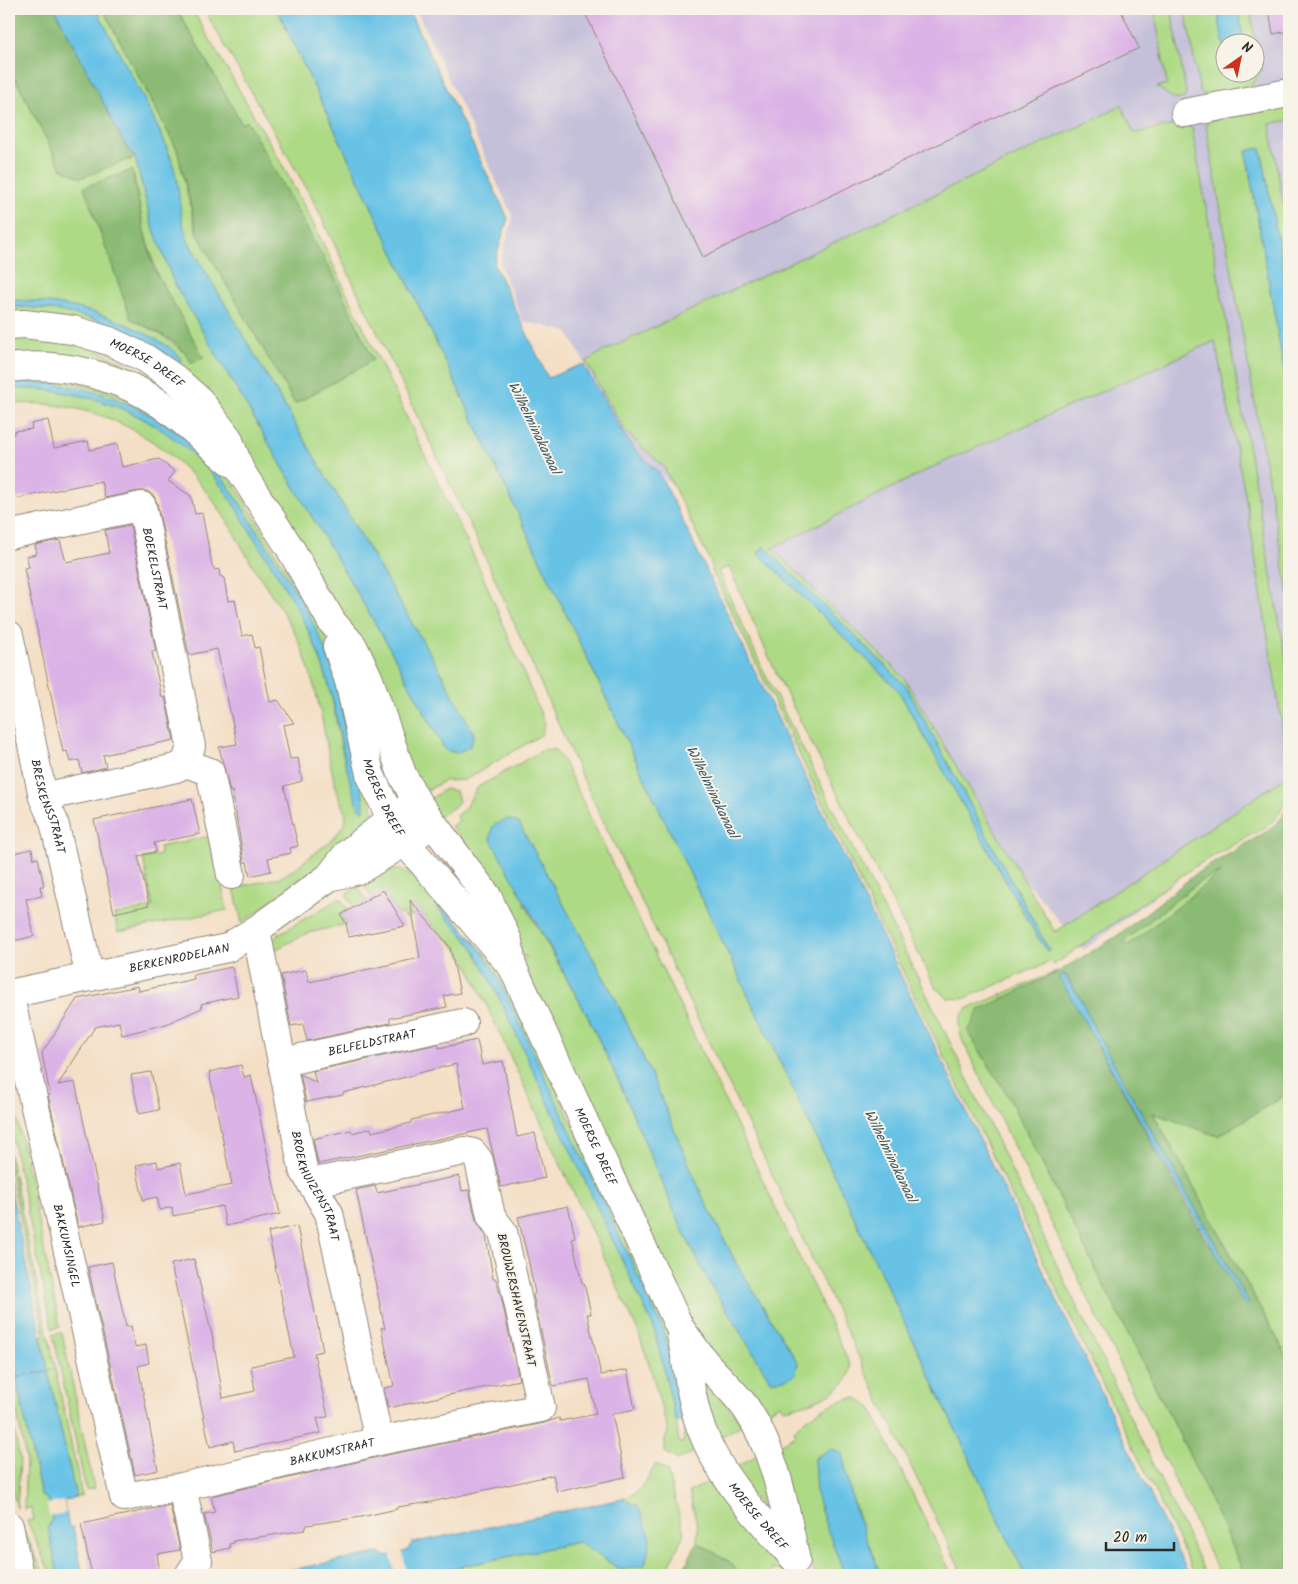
<svg xmlns="http://www.w3.org/2000/svg" width="1298" height="1584" viewBox="0 0 1298 1584" font-family="Kalam,sans-serif">
  <style>
    .industrial { fill: #c5c0da; fill-rule: evenodd }
    .green { fill: #aeda86; stroke: #6c8258; fill-rule: evenodd }
    .forest { fill: #8aba73; stroke: #5a724f; fill-rule: evenodd }
    .water { fill: #68c2e6; stroke: #4a7688 }
    .pier { fill: #f4dfc6 }
    .building { fill: #dbb3e6 }
    .lines { fill: none; stroke-linecap: round; stroke-linejoin: round }
    .minor-casing { stroke: #908578; stroke-width: 30 }
    .minor { stroke: #fff; stroke-width: 28 }
    .labels { text-anchor: middle; dominant-baseline: central; stroke-width: 4; stroke-linejoin: round; paint-order: stroke }
    .street-label { font-size: 12px; fill: #2b2b2b; stroke: #f7f3e8 }
    .water-label { font-size: 14px; font-style: italic; fill: #3d5863; stroke: #f7f3e8 }
  </style>
  <rect width="100%" height="100%" fill="#f7f3e8"/>
  <filter id="ink" filterUnits="userSpaceOnUse"><feTurbulence type="fractalNoise" baseFrequency=".02" numOctaves="2"/><feDisplacementMap in="SourceGraphic" scale="10" xChannelSelector="R" yChannelSelector="G"/><feConvolveMatrix kernelMatrix="1 2 1 2 8 2 1 2 1" color-interpolation-filters="sRGB"/></filter>
  <filter id="wash" filterUnits="userSpaceOnUse"><feTurbulence type="fractalNoise" baseFrequency=".0096" numOctaves="4" result="noise"/><feDisplacementMap in="SourceGraphic" scale="20" xChannelSelector="R" yChannelSelector="G"/><feGaussianBlur stdDeviation="1.12" result="paint"/><feColorMatrix in="noise" values="0 0 0 0 0 0 0 0 0 0 0 0 0 0 0 0 0 1.4 0 .05"/><feComposite in="paint" operator="in"/></filter>
  <g filter="url(#wash)">
    <rect width="100%" height="100%" fill="#f4dfc6"/>
    <path class="industrial" d="M 416,9 L 1289,9 L 1289,793 L 1084,950 L 756,560 L 630,447 L 568,332 L 523,321 L 500,264 L 513,217 ZM 1226,42 L 1256,42 L 1256,72 L 1226,72 Z"/>
    <g class="green">
      <path d="M 96,9 L 103,9 L 177,149 L 196,231 L 295,404 L 373,359 L 247,121 L 242,125 L 177,9 L 192,9 L 278,157 L 315,227 L 479,567 L 545,724 L 541,735 L 465,780 L 444,781 L 421,794 L 343,615 L 347,613 L 346,611 L 342,613 L 189,382 L 9,315 L 9,307 C 72,306 127,327 178,363 L 175,352 C 124,318 70,301 9,300 L 9,79 L 16,79 L 61,168 L 129,160 L 135,157 L 151,222 L 174,283 L 389,647 L 445,750 L 457,753 L 470,746 L 474,734 L 443,676 L 189,243 L 182,226 L 172,161 L 164,140 ZM 134,175 L 144,231 L 158,277 L 204,358 L 187,354 L 163,336 L 131,319 Z"/>
      <polygon points="204,9 277,9 1025,1575 963,1575 575,762 487,561 391,361 313,200"/>
      <path d="M 1154,9 L 1171,9 L 1186,92 L 1185,97 C 1175,104 1166,92 1157,87 L 1167,84 Z"/>
      <polygon points="1185,9 1217,9 1225,47 1226,72 1256,72 1256,42 1244,42 1238,9 1250,9 1260,68 1263,69 1251,86 1206,95 1200,92"/>
      <polygon points="1289,103 1289,120 1270,124 1284,209 1289,209 1289,302 1261,148 1246,151 1289,398 1289,597 1206,126 1207,121"/>
      <path d="M 1121,104 L 1134,133 L 1184,123 L 1192,128 L 1289,676 L 1289,768 L 1245,494 L 1215,341 L 933,467 L 772,548 L 904,678 L 1055,932 L 1289,775 L 1289,791 L 1279,815 L 1269,825 L 1194,867 L 1054,965 L 1052,961 L 963,999 L 947,998 L 936,988 L 776,673 L 729,567 L 718,571 L 767,678 L 932,1005 L 1206,1575 L 1195,1575 L 878,920 L 712,571 L 712,565 L 664,467 L 625,431 L 586,362 L 600,353 L 1120,107 ZM 764,547 L 906,686 L 1049,950 L 1037,936 L 898,690 L 758,553 Z"/>
      <polygon points="9,333 77,341 164,381 204,427 9,357"/>
      <path d="M 9,376 L 50,376 L 141,401 L 223,469 L 243,498 L 327,638 L 374,812 L 373,817 L 361,835 L 242,923 L 234,888 L 281,877 L 290,872 L 332,840 L 345,823 L 346,815 C 327,773 327,727 313,683 C 308,666 302,646 293,630 C 282,609 268,590 255,569 C 241,546 228,520 212,499 C 160,432 93,399 9,404 L 9,389 C 94,386 174,420 225,491 C 238,510 250,532 263,552 C 287,590 311,629 325,673 C 333,697 336,722 341,746 C 345,766 352,785 358,805 C 352,754 344,701 326,653 C 310,612 285,574 261,537 C 247,515 234,492 217,471 C 166,407 88,380 9,382 Z"/>
      <path d="M 545,749 L 555,750 L 564,762 L 850,1364 C 856,1391 804,1406 783,1409 L 780,1404 L 760,1416 L 701,1345 L 522,960 L 526,958 L 526,955 L 521,957 L 464,850 L 468,847 L 451,826 L 459,821 L 456,816 L 465,808 L 478,787 ZM 519,824 L 616,1000 L 650,1072 L 702,1195 L 736,1263 L 798,1363 L 770,1380 L 708,1280 L 681,1227 L 620,1084 L 586,1013 L 524,903 Z"/>
      <polygon points="445,789 456,791 459,801 454,807 437,818 426,802"/>
      <polygon points="211,836 227,910 118,932 114,915 153,907 143,858 160,855 159,847"/>
      <path d="M 400,869 L 417,877 L 503,974 L 673,1340 L 699,1449 L 678,1460 L 665,1452 L 665,1439 L 668,1432 L 651,1370 L 637,1329 L 466,961 C 453,942 436,931 421,913 L 404,918 L 403,914 L 398,914 L 382,889 L 371,896 L 363,884 L 385,872 ZM 434,902 L 482,951 L 500,982 L 663,1329 L 680,1397 L 685,1425 L 683,1443 L 679,1442 L 674,1405 L 654,1328 L 495,988 L 472,946 Z"/>
      <polygon points="1223,871 1139,937 1128,945 1124,941 1199,882"/>
      <polygon points="358,887 377,917 308,933 272,951 272,941 279,934 340,898 348,910 341,915 345,922 358,914 346,894"/>
      <path d="M 1058,971 L 968,1032 L 1007,1094 L 1189,1454 L 1245,1575 L 1220,1575 L 1077,1275 L 963,1042 C 959,1029 956,1019 967,1009 Z"/>
      <polygon points="9,1080 60,1327 52,1329 9,1123"/>
      <polygon points="1289,1093 1289,1360 1153,1113 1218,1136"/>
      <polygon points="9,1151 47,1331 44,1332 9,1165"/>
      <polygon points="62,1333 94,1488 86,1490 53,1334"/>
      <polygon points="48,1334 82,1495 76,1497 48,1371 54,1369 48,1370 41,1335"/>
      <polygon points="9,1344 16,1377 10,1379 16,1378 41,1495 48,1500 52,1519 48,1528 58,1575 51,1575 27,1521 34,1519 31,1508 24,1509 26,1458 9,1374"/>
      <polygon points="711,1383 742,1425 717,1439 702,1386"/>
      <path d="M 857,1398 L 871,1408 L 952,1575 L 881,1575 L 863,1532 L 847,1481 L 818,1454 L 814,1460 L 820,1508 L 845,1575 L 816,1575 L 804,1552 L 776,1446 L 796,1435 L 794,1430 C 807,1417 837,1397 857,1398 Z"/>
      <polygon points="9,1402 20,1460 17,1508 9,1477"/>
      <polygon points="758,1455 773,1507 764,1511 732,1469"/>
      <path d="M 656,1464 L 667,1471 L 684,1533 L 665,1575 L 421,1575 L 578,1542 L 621,1570 L 638,1506 L 622,1499 C 641,1494 646,1480 656,1464 Z"/>
      <polygon points="715,1479 784,1563 790,1575 785,1575 782,1571 772,1569 774,1575 740,1575 730,1562 697,1542 698,1528 689,1492"/>
      <polygon points="21,1524 45,1575 30,1575"/>
    </g>
    <g class="forest">
      <polygon points="9,9 55,9 126,147 135,157 81,178 61,168 16,80 9,79"/>
      <polygon points="103,9 177,9 242,124 247,121 336,280 373,360 295,404 198,235 177,149"/>
      <path d="M 132,170 L 144,231 L 154,269 L 204,358 L 191,363 C 182,341 152,329 131,319 L 84,187 Z"/>
      <path d="M 1289,801 L 1289,1093 L 1218,1136 L 1153,1113 L 1289,1360 L 1289,1575 L 1245,1575 L 1189,1454 L 1007,1094 L 968,1032 L 979,1010 L 1058,972 L 1117,936 L 1197,873 L 1271,829 L 1283,816 ZM 1221,872 L 1139,937 L 1128,945 L 1124,941 L 1199,882 ZM 1066,975 L 1081,999 L 1096,1032 L 1249,1304 L 1204,1237 L 1060,978 Z"/>
      <polygon points="697,1542 730,1562 740,1575 681,1575"/>
    </g>
    <g class="water">
      <path d="M 55,9 L 96,9 C 122,59 153,110 172,162 C 182,188 177,217 189,243 L 443,676 L 474,734 L 470,746 L 457,753 L 445,750 L 389,647 L 174,283 L 151,222 L 135,157 L 126,147 Z"/>
      <polygon points="277,9 408,9 508,218 494,264 548,378 583,364 623,433 634,449 658,472 667,488 1189,1575 1025,1575"/>
      <polygon points="1217,9 1238,9 1244,42 1226,42 1224,47"/>
      <polygon points="1261,148 1289,302 1289,398 1246,151"/>
      <path d="M 9,300 C 60,301 108,312 152,337 C 163,343 176,350 182,361 L 178,363 C 128,327 71,306 9,307 Z"/>
      <path d="M 9,382 C 88,380 166,407 217,471 C 234,492 248,517 263,540 C 292,584 322,630 336,681 C 341,699 342,716 346,733 C 350,754 366,793 364,811 L 359,808 C 341,764 340,717 325,672 C 311,629 287,590 263,552 C 250,532 238,510 225,491 C 174,420 94,386 9,389 Z"/>
      <polygon points="764,546 906,686 1049,950 1047,951 1037,936 898,690 758,553"/>
      <path d="M 507,819 L 519,823 L 616,1000 L 650,1072 L 702,1195 L 736,1263 L 798,1363 L 796,1374 C 787,1379 781,1381 770,1380 L 707,1279 L 681,1227 L 620,1084 L 586,1013 L 490,838 L 493,826 Z"/>
      <polygon points="435,898 482,951 496,973 517,1017 663,1329 680,1397 682,1421 676,1421 654,1328 491,981 472,946 437,907 433,900"/>
      <polygon points="1063,973 1081,999 1096,1032 1249,1304 1246,1307 1060,978"/>
      <polygon points="9,1181 48,1370 33,1374 48,1371 76,1497 64,1501 69,1528 73,1527 83,1575 58,1575 48,1527 52,1519 48,1500 41,1495 16,1378 30,1374 16,1377 9,1344"/>
      <polygon points="831,1448 842,1454 855,1510 881,1575 845,1575 827,1529 816,1494 814,1459"/>
      <polygon points="622,1499 638,1506 651,1538 645,1565 621,1570 578,1542 421,1575 411,1570 390,1575 263,1575 379,1553 386,1556 407,1551 412,1543"/>
    </g>
    <g class="pier">
      <polygon points="64,1501 66,1513 49,1516 47,1504"/>
      <polygon points="402,1550 407,1574 395,1575 390,1552"/>
    </g>
    <g id="blocks">
      <g class="building">
        <polygon points="583,9 1120,9 1139,48 703,257"/>
        <polygon points="1269,9 1289,9 1289,31 1273,34"/>
        <polygon points="48,420 54,448 88,441 90,450 117,444 122,467 159,459 175,472 168,481 191,496 195,514 202,513 212,565 215,570 219,569 220,576 224,578 228,601 235,600 242,636 252,634 255,648 259,647 270,702 278,700 294,723 283,725 290,759 298,758 302,781 284,786 298,846 290,848 291,853 268,858 271,871 250,876 247,862 244,862 232,791 230,792 219,747 237,744 217,649 189,655 157,503 154,496 147,491 139,491 105,498 101,481 9,500 9,435 14,434 14,431 32,429 31,424"/>
        <polygon points="130,525 156,651 152,652 162,698 165,697 174,740 103,755 106,767 82,773 79,760 70,762 67,751 63,752 24,568 29,567 26,556 37,554 35,545 60,540 66,562 109,553 105,530"/>
        <polygon points="192,799 200,834 154,843 156,852 138,856 149,905 114,913 94,820"/>
        <polygon points="32,849 34,859 38,858 44,886 40,886 42,896 26,899 34,936 9,942 9,854"/>
        <polygon points="383,890 405,926 349,937 346,923 341,915"/>
        <polygon points="410,900 450,947 460,993 444,996 447,1007 390,1018 390,1023 307,1041 303,1024 291,1026 281,975 306,970 309,982 420,958"/>
        <polygon points="232,967 238,996 201,1004 202,1008 166,1024 122,1035 119,1022 95,1027 58,1085 75,1082 105,1221 78,1227 48,1095 50,1095 42,1053 77,999 138,986 139,991 194,979 193,975"/>
        <polygon points="477,1040 482,1065 503,1061 517,1137 535,1133 545,1178 501,1187 487,1129 318,1164 313,1139 351,1130 352,1133 371,1128 372,1132 411,1123 411,1120 465,1108 456,1064 414,1074 414,1075 343,1093 343,1095 306,1102 300,1074 316,1083 313,1071 438,1044 439,1048"/>
        <polygon points="241,1065 244,1077 251,1075 280,1214 226,1226 222,1206 173,1216 172,1207 160,1210 157,1197 143,1200 136,1165 157,1161 158,1168 180,1163 186,1194 232,1185 209,1072"/>
        <polygon points="151,1072 159,1110 139,1114 131,1075"/>
        <polygon points="459,1176 462,1191 469,1190 476,1220 486,1236 493,1279 496,1279 502,1301 519,1380 388,1408 384,1388 394,1386 381,1327 385,1329 356,1190 375,1186 377,1193"/>
        <polygon points="568,1206 575,1237 572,1238 582,1283 584,1283 591,1314 587,1314 601,1375 627,1370 635,1409 612,1414 625,1477 557,1492 553,1475 431,1502 397,1507 397,1509 361,1517 307,1525 305,1530 233,1541 234,1543 229,1544 230,1548 213,1552 204,1514 215,1512 211,1496 382,1456 544,1423 559,1418 560,1421 596,1414 589,1379 553,1386 533,1295 535,1293 529,1263 518,1217"/>
        <polygon points="297,1226 323,1351 314,1353 328,1417 317,1418 321,1433 235,1451 233,1441 210,1447 171,1264 194,1259 214,1344 223,1398 255,1391 251,1366 294,1357 268,1232"/>
        <polygon points="112,1262 126,1327 131,1326 135,1347 146,1345 149,1363 138,1366 158,1470 135,1475 88,1267"/>
        <polygon points="170,1505 180,1550 157,1554 160,1575 92,1575 81,1524"/>
      </g>
    </g>
  </g>
  <g filter="url(#ink)">
    <use href="#blocks" fill-opacity="0" stroke="#908578" stroke-width="1"/>
    <g class="lines">
      <g class="minor-casing">
        <g id="minor">
          <polyline points="1185,113 1289,93"/>
          <path id="s1" d="M 9,325 L 24,324 L 73,330 L 109,341 L 145,358 L 174,378 L 199,400 L 228,438 L 240,470 L 290,548 L 332,622 L 353,646 L 368,677 L 402,774 L 417,802 L 487,896 L 508,941 L 512,966 L 680,1328 C 690,1341 699,1356 710,1368 C 722,1381 735,1393 746,1408 C 777,1454 784,1507 796,1560"/>
          <path d="M 9,368 C 63,361 125,377 169,410 C 192,427 211,447 233,464"/>
          <path id="s2" d="M 9,535 L 142,506 L 191,746 L 186,763 L 176,768 L 43,797"/>
          <path id="s3" d="M 9,635 L 43,797 L 54,822 L 90,977"/>
          <path id="s4" d="M 337,646 L 349,681 L 370,774 L 391,819 L 410,848 L 508,962"/>
          <polyline points="186,763 210,772 231,875"/>
          <polyline points="329,877 359,870 421,832"/>
          <path id="s5" d="M 256,930 L 303,1169 L 329,1213 L 379,1441"/>
          <path id="s6" d="M 9,993 L 124,1497 L 182,1487 L 379,1441 L 541,1408 L 503,1232 L 491,1216 L 479,1161 L 473,1153 L 464,1151 L 311,1183"/>
          <path id="s7" d="M 9,994 L 227,948 L 256,930 L 329,877 L 347,854 L 391,819 L 417,802"/>
          <path id="s8" d="M 282,1062 L 463,1023"/>
          <path id="s9" d="M 681,1335 C 688,1366 690,1399 701,1428 C 720,1480 759,1518 794,1558"/>
          <polyline points="182,1487 198,1561 189,1575"/>
          <polyline points="9,1526 19,1575"/>
        </g>
      </g>
      <use href="#minor" class="minor"/>
    </g>
  </g>
  <g class="labels">
    <g class="street-label">
      <text stroke="none"><textPath href="#s1" startOffset="146">MOERSE DREEF</textPath></text>
      <text stroke="none"><textPath href="#s2" startOffset="200">BOEKELSTRAAT</textPath></text>
      <text stroke="none"><textPath href="#s4" startOffset="159">MOERSE DREEF</textPath></text>
      <text stroke="none"><textPath href="#s3" startOffset="176">BRESKENSSTRAAT</textPath></text>
      <text stroke="none"><textPath href="#s7" startOffset="174">BERKENRODELAAN</textPath></text>
      <text stroke="none"><textPath href="#s8" startOffset="92">BELFELDSTRAAT</textPath></text>
      <text stroke="none"><textPath href="#s1" startOffset="1062">MOERSE DREEF</textPath></text>
      <text stroke="none"><textPath href="#s5" startOffset="264">BROEKHUIZENSTRAAT</textPath></text>
      <text stroke="none"><textPath href="#s6" startOffset="259">BAKKUMSINGEL</textPath></text>
      <text transform="translate(516 1300) rotate(77)">BROUWERSHAVENSTRAAT</text>
      <text stroke="none"><textPath href="#s6" startOffset="730">BAKKUMSTRAAT</textPath></text>
      <text stroke="none"><textPath href="#s9" startOffset="201">MOERSE DREEF</textPath></text>
    </g>
    <g class="water-label">
      <text transform="translate(534 428) rotate(64)">Wilhelminakanaal</text>
      <text transform="translate(712 792) rotate(64)">Wilhelminakanaal</text>
      <text transform="translate(890 1156) rotate(64)">Wilhelminakanaal</text>
    </g>
  </g>
  <rect width="1298" height="1584" fill="none" stroke="#f7f3e8" stroke-width="30"/>
  <g transform="translate(1240 58) rotate(33)"><circle r="24" fill="#f7f3e8" stroke="#a5a39c"/>
  <path d="M0-4L9 19L0 12L-9 19Z" fill="#c8321e"/>
  <text y="-8" font-size="14" font-weight="bold" text-anchor="middle" fill="#2b2b2b">N</text>
  </g>
  <path d="M1106 1542v8h68v-8" fill="none" stroke="#2b2b2b" stroke-width="2.5"/>
  <text x="1113" y="1542" font-size="15" fill="#2b2b2b" stroke="#f7f3e8" stroke-width="4" paint-order="stroke">20 m</text>
</svg>
